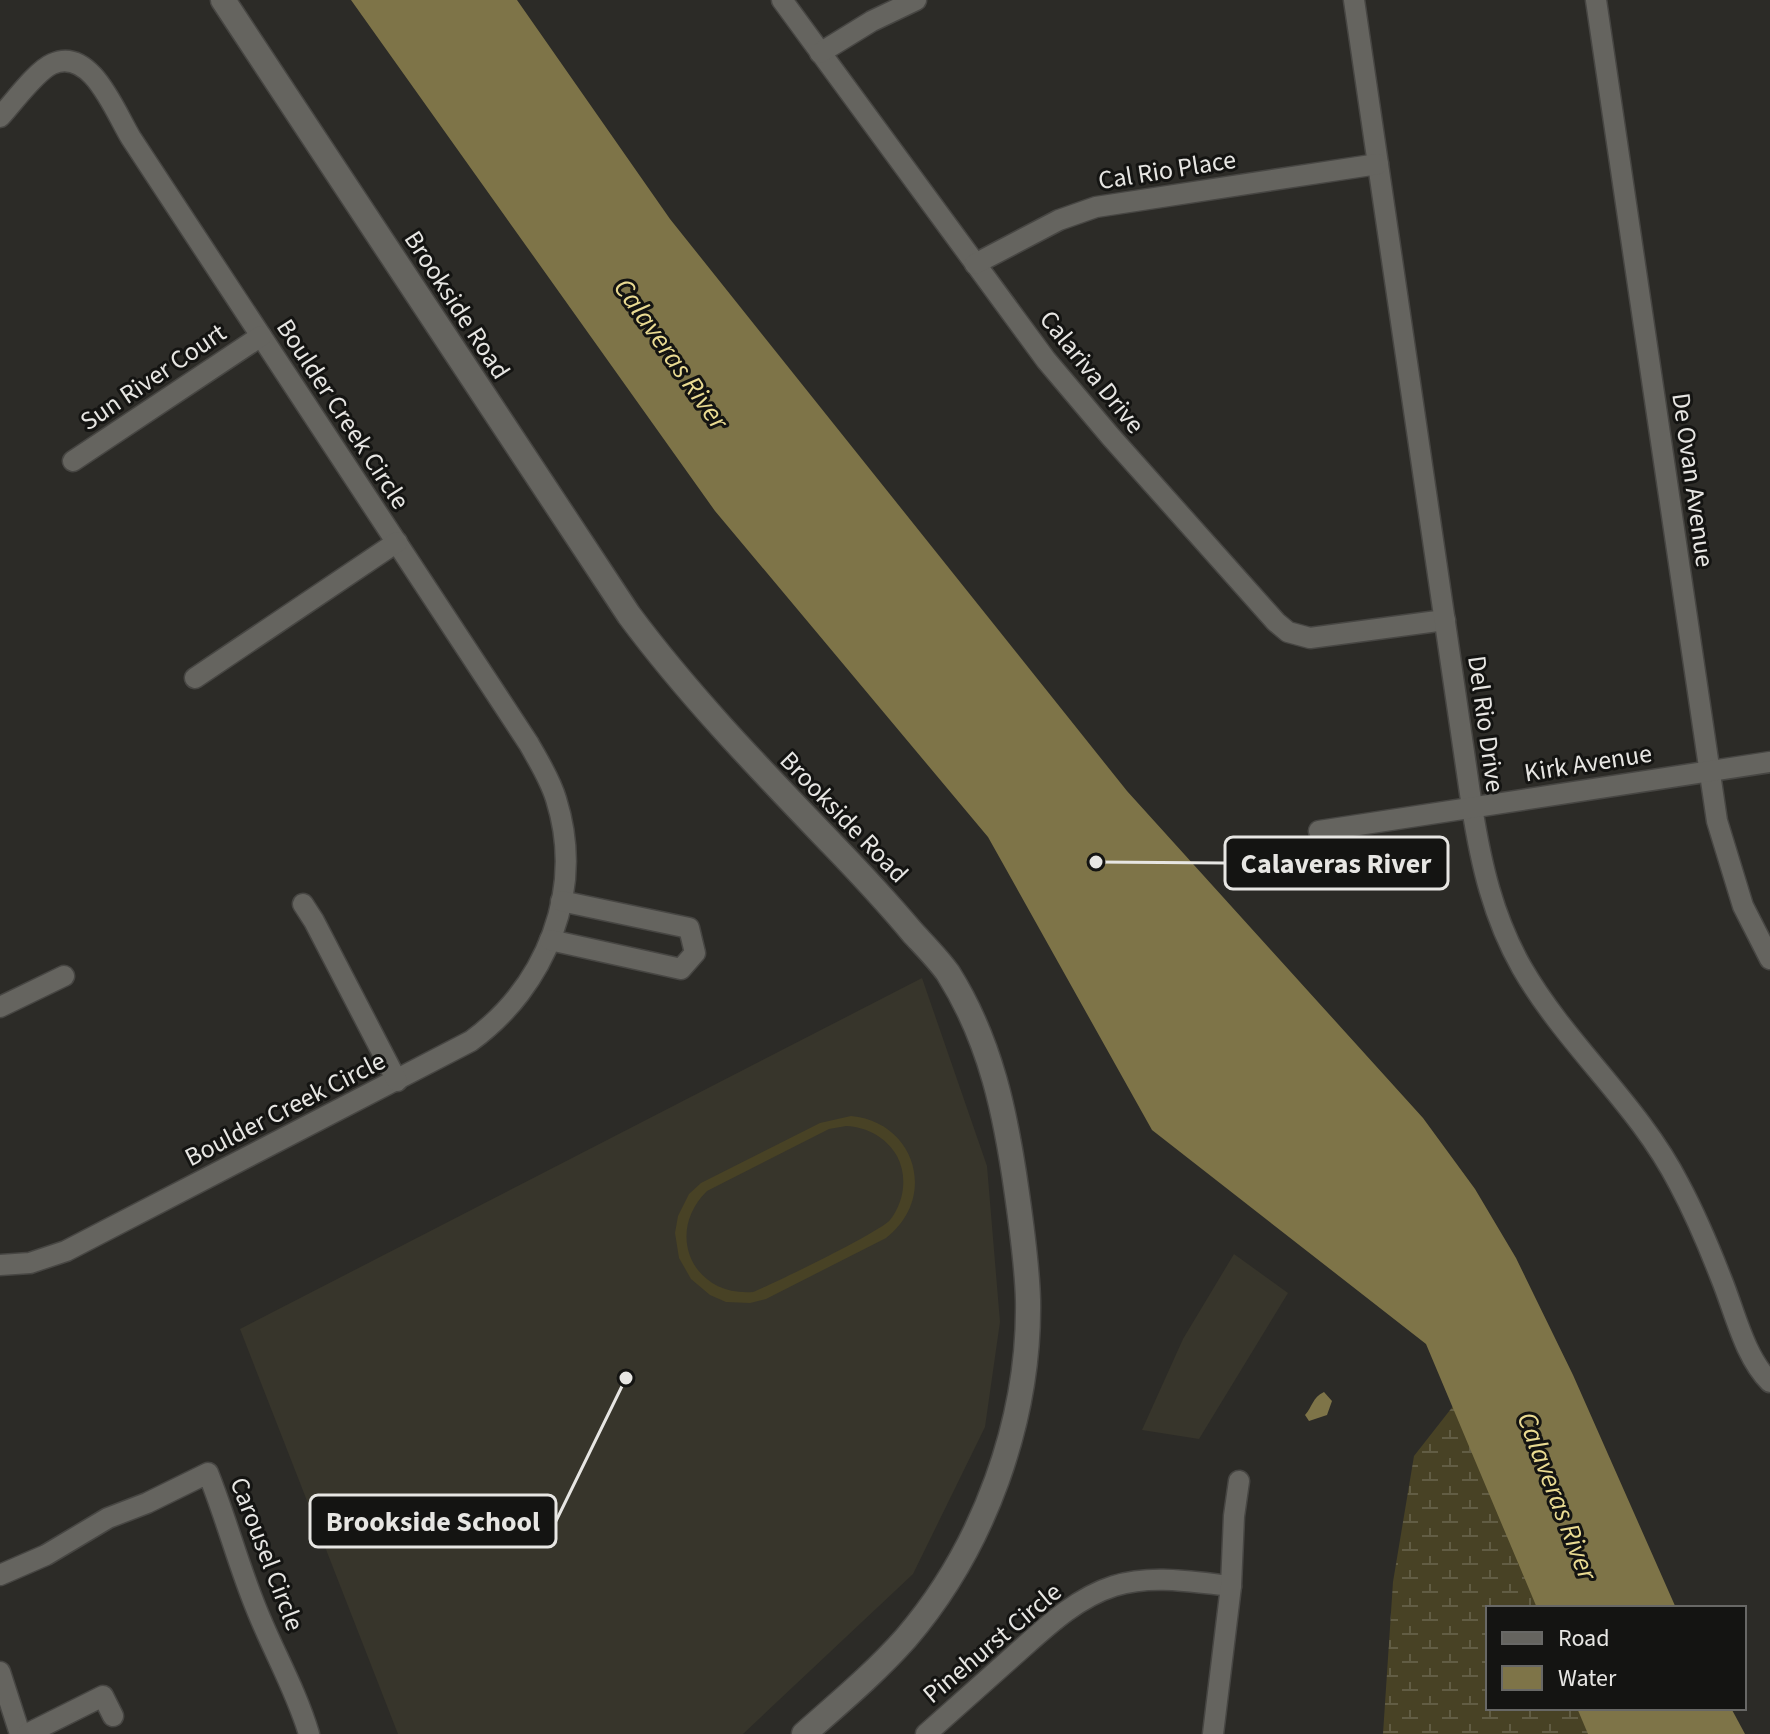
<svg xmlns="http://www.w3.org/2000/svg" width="1770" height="1734" viewBox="0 0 1770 1734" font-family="'Source Sans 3',sans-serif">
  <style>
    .built { fill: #37352b }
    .wetland { fill: url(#wetland-marsh) }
    .pitch { fill: #484225; fill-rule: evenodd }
    .water { fill: #7e7448 }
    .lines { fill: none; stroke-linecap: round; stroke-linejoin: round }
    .minor-casing { stroke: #474643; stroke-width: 23 }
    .tertiary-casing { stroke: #474643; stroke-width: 27 }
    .minor { stroke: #65645f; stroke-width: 20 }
    .tertiary { stroke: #65645f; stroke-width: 24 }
    .labels { text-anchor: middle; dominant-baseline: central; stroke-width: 6; stroke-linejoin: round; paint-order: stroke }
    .street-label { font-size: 26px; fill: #e7e6e3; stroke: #141412 }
    .water-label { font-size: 28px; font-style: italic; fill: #eadb92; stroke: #141412 }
    .leader { fill: none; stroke: #e7e6e3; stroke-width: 3 }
    .callout-dot { fill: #e7e6e3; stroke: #141412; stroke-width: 3 }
    .callout { fill: #141412; stroke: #e7e6e3; stroke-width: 3 }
    .callout-label { font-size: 28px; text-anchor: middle; font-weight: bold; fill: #e7e6e3 }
  </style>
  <defs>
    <pattern id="wetland-marsh" width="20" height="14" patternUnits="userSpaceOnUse" patternTransform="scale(2)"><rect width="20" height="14" fill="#484225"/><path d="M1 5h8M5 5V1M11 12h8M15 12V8" fill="none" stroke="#625d44"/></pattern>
  </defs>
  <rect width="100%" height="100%" fill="#2c2b27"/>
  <g class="built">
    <polygon points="922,978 987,1166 1000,1322 985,1427 913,1574 743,1734 398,1734 240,1329"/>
    <polygon points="1234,1254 1288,1293 1199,1439 1142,1430 1183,1339"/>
  </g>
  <polygon class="wetland" points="1454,1405 1544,1608 1488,1608 1488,1708 1584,1708 1595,1734 1383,1734 1393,1582 1414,1456"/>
  <path class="pitch" d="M 851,1116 C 916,1122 938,1198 886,1238 L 766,1299 L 750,1303 L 726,1302 L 710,1295 L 691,1279 L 679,1258 L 675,1233 L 678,1216 L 689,1194 L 701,1183 L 820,1123 ZM 846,1126 C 867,1127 886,1137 897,1156 C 908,1177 904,1202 890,1220 C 880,1232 773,1284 753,1292 C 693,1297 664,1233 707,1191 L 829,1129 Z"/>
  <g class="water">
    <polygon points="351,0 517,0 670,219 1127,791 1423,1118 1475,1189 1516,1258 1573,1375 1676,1608 1537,1608 1426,1344 1152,1130 988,837 715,511"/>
    <path d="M 1324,1392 L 1332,1401 L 1327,1415 L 1309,1421 L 1305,1415 C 1313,1406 1312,1398 1324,1392 Z"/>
    <polygon points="1577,1708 1731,1708 1745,1734 1588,1734"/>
  </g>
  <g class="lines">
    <g class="minor-casing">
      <g id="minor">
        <polyline points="782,0 1046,360 1111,437 1276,622 1288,632 1310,638 1445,620"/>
        <path d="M 1354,0 L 1472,807 C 1481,864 1493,917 1522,968 C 1567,1046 1638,1104 1679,1184 C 1695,1214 1709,1247 1721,1278 C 1735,1312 1744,1356 1770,1382"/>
        <polyline points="1596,0 1717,821 1743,906 1770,959"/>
        <polyline points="820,53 872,21 916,0"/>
        <path d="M 0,117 C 13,103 36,71 52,64 C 91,46 115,112 131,138 L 529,744 C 539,762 550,779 556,799 C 585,891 546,986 471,1041 L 66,1251 L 30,1263 L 0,1265"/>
        <polyline points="975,264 1059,220 1096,207 1378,164"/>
        <polyline points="73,461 261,336"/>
        <polyline points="195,678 397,542"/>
        <polyline points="1319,831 1770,762"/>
        <polyline points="303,904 314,921 397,1081"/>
        <polyline points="550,940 681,969 695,953 689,928 561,901"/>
        <polyline points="0,1007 64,976"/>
        <path d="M 0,1575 L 46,1555 L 108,1518 L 147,1503 L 208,1473 C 226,1518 238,1564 256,1608 C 273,1651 296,1690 309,1734"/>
        <polyline points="0,1672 20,1734"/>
        <polyline points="27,1734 103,1696 113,1716"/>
        <path d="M 926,1734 C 954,1709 981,1685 1009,1660 C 1041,1632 1073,1599 1114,1586 C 1152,1574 1193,1582 1231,1586"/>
        <polyline points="1213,1734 1231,1586 1234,1516 1239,1481"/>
      </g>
    </g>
    <g class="tertiary-casing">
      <path id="tertiary" d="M 223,0 L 629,615 C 690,697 761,770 832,844 C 860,873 887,902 913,933 C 925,946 938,959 948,973 C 991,1041 1006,1115 1017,1194 C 1022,1229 1027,1264 1028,1300 C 1030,1420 984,1547 906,1638 C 875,1673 839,1703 804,1734"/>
    </g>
    <use href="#minor" class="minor"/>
    <use href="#tertiary" class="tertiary"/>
  </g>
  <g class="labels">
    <g class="street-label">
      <text transform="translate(1167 170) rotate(-9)">Cal Rio Place</text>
      <text transform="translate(457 305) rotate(57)">Brookside Road</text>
      <text transform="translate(1092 372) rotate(51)">Calariva Drive</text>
      <text transform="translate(153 377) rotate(-34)">Sun River Court</text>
      <text transform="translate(343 414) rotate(57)">Boulder Creek Circle</text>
      <text transform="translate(1693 480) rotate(82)">De Ovan Avenue</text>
      <text transform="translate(1486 724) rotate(82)">Del Rio Drive</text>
      <text transform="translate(1588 763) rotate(-9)">Kirk Avenue</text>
      <text transform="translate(844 817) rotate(46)">Brookside Road</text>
      <text transform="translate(285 1109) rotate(-27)">Boulder Creek Circle</text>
      <text transform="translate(267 1554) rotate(69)">Carousel Circle</text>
      <text transform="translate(992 1643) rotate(-40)">Pinehurst Circle</text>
    </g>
    <g class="water-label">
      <text transform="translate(671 354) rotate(55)">Calaveras River</text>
      <text transform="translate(1557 1496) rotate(69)">Calaveras River</text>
    </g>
  </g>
  <path class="leader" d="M1096 862L1225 863M626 1378L556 1521"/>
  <g class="callout-dot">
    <circle cx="1096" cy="862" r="8"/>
    <circle cx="626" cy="1378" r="8"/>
  </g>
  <g class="callout">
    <rect x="1225" y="837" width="223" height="52" rx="8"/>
    <rect x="310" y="1495" width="246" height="52" rx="8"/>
  </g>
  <g class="callout-label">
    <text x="1336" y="873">Calaveras River</text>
    <text x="433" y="1531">Brookside School</text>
  </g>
  <rect x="1486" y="1606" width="260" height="104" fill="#141412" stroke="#686866" stroke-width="2"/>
  <rect x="1502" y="1632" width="40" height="12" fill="#65645f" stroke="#686866" stroke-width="2"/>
  <text x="1558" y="1646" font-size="24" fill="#e7e6e3">Road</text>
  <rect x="1502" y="1666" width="40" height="24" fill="#7e7448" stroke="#686866" stroke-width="2"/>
  <text x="1558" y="1686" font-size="24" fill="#e7e6e3">Water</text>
</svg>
